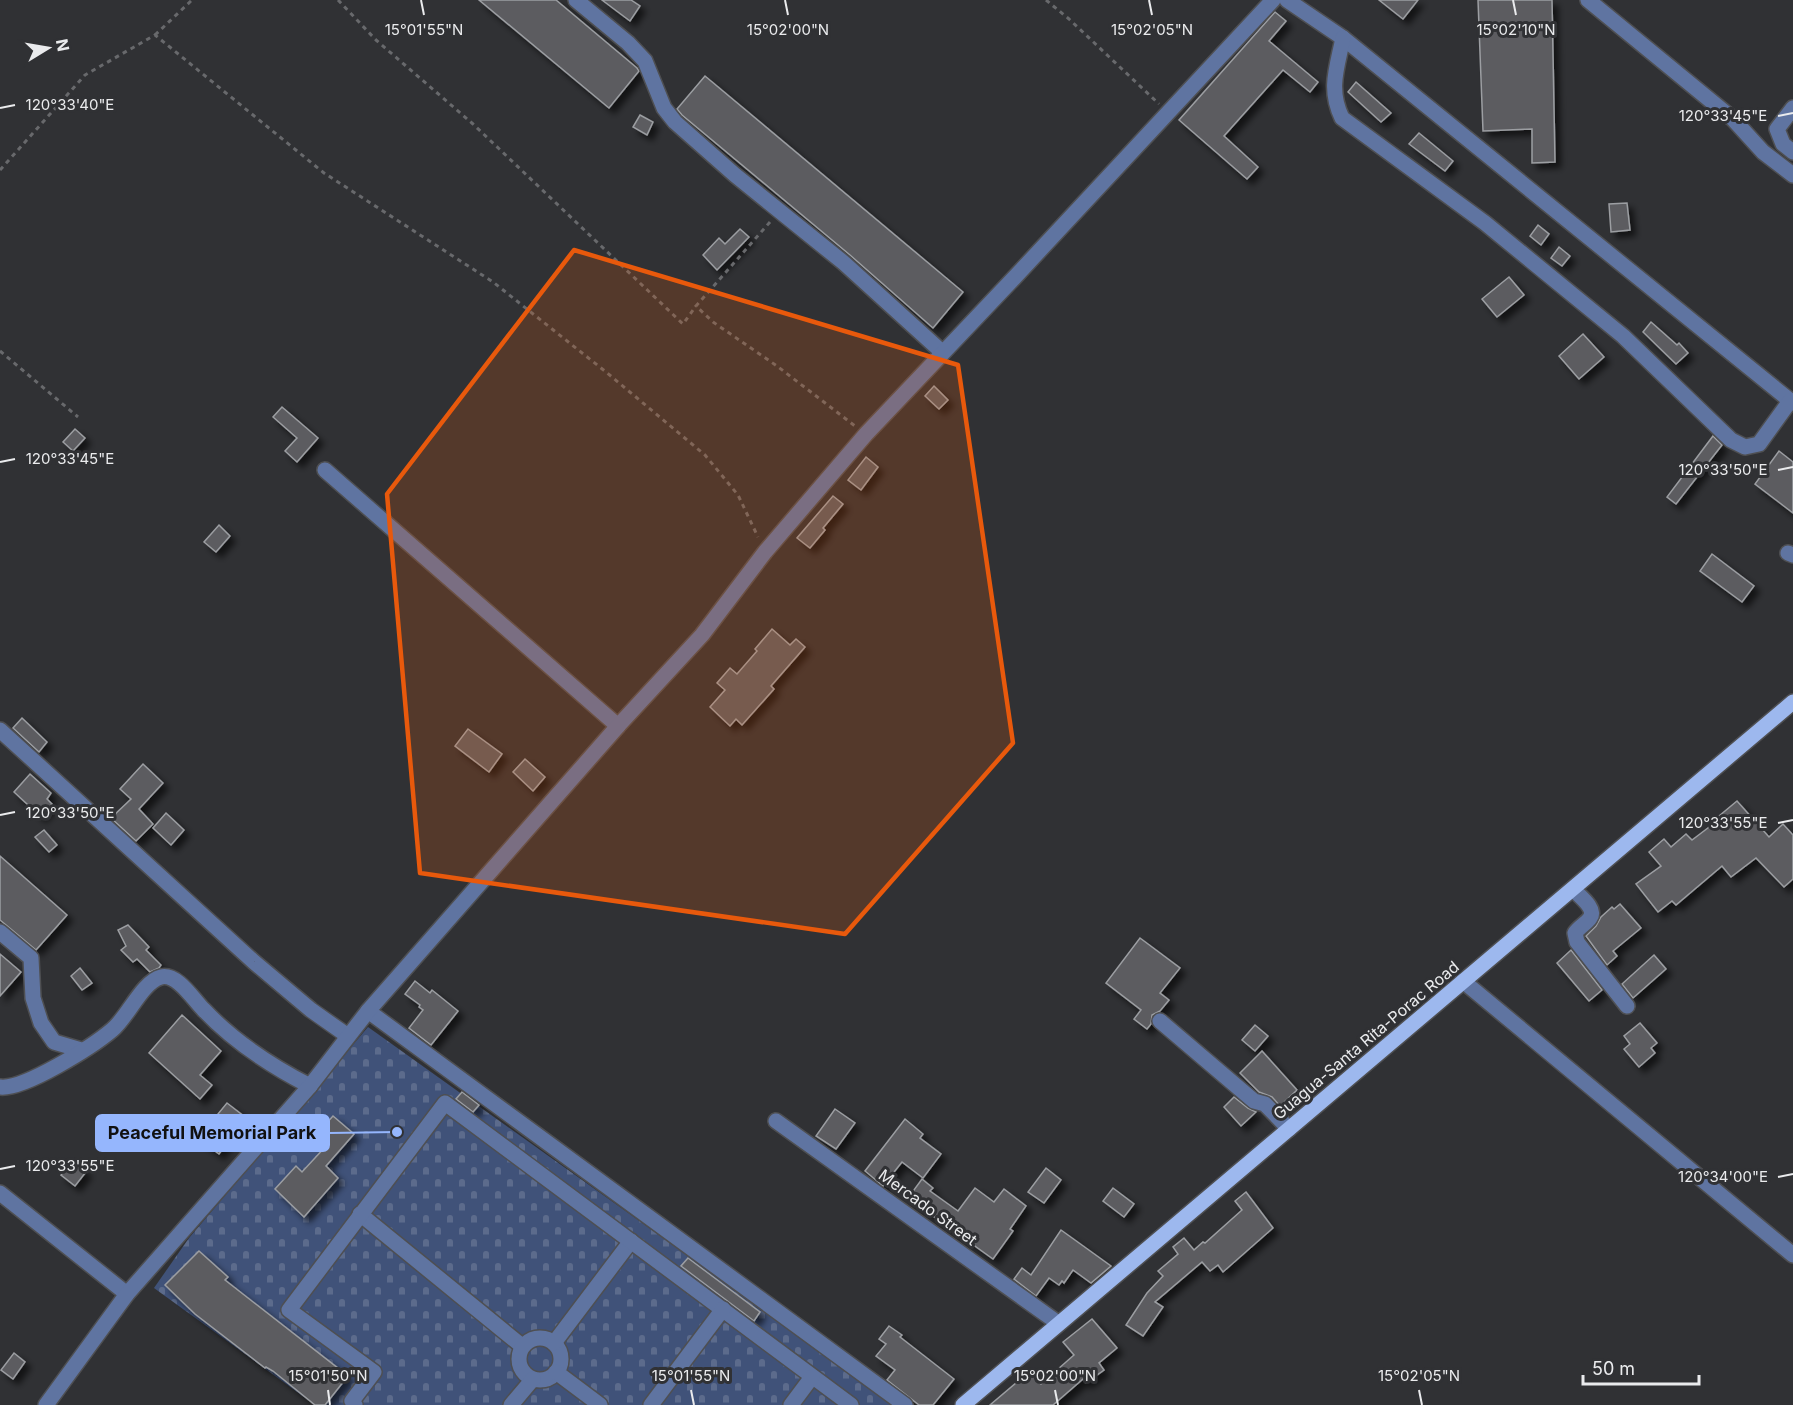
<svg xmlns="http://www.w3.org/2000/svg" width="1793" height="1405" viewBox="0 0 1793 1405" font-family="Inter,sans-serif">
  <style>
    .cemetery { fill: url(#cemetery-stones) }
    .building { fill: #5b5c60; stroke: #9c9ea2; stroke-width: 1.5; filter: url(#shadow) }
    .lines { fill: none; stroke-linecap: round; stroke-linejoin: round }
    .minor-casing { stroke: #4e4f52; stroke-width: 18 }
    .major-casing { stroke: #4e4f52; stroke-width: 18 }
    .path { stroke: #68696c; stroke-width: 3; stroke-dasharray: 4.5 4.5; stroke-linecap: butt }
    .minor { stroke: #5f74a1; stroke-width: 15 }
    .major { stroke: #9db8ee; stroke-width: 15 }
    .marked { fill: #e8590c; fill-opacity: 0.2; stroke: #e8590c; stroke-width: 4.5; stroke-linejoin: round }
    .ticks { fill: none; stroke: #eaebed; stroke-width: 2 }
    .labels { text-anchor: middle; dominant-baseline: central; stroke-width: 6; stroke-linejoin: round; paint-order: stroke }
    .street-label { font-size: 16px; fill: #eaebed; stroke: #303134 }
    .ticks-label { font-size: 15px; text-anchor: middle; fill: #eaebed; stroke: #303134; stroke-width: 6; stroke-linejoin: round; paint-order: stroke }
    .leader { fill: none; stroke: #95b6fd; stroke-width: 2 }
    .callout-dot { fill: #95b6fd; stroke: #303134; stroke-width: 2 }
    .callout { fill: #95b6fd; stroke: #95b6fd; stroke-width: 2 }
    .callout-label { font-size: 18px; text-anchor: middle; font-weight: bold; fill: #111 }
  </style>
  <defs>
    <pattern id="cemetery-stones" width="16" height="16" patternUnits="userSpaceOnUse" patternTransform="scale(1.5)"><rect width="16" height="16" fill="#405279"/><path d="M2 7V4a2 2 0 0 1 4 0v3zM10 15v-3a2 2 0 0 1 4 0v3z" fill="#5c6b8c"/></pattern>
    <filter id="shadow"><feDropShadow dx="5.5" dy="5.5" stdDeviation="3" flood-color="#0009"/></filter>
  </defs>
  <rect width="100%" height="100%" fill="#303134"/>
  <polygon class="cemetery" points="368,1027 897,1405 316,1405 304,1397 154,1288 189,1238"/>
  <g class="building">
    <polygon points="479,0 556,0 637,68 639,71 609,108"/>
    <polygon points="602,0 631,0 640,6 630,21"/>
    <polygon points="1379,0 1418,0 1403,19"/>
    <polygon points="1478,0 1552,0 1555,162 1532,163 1532,129 1483,131"/>
    <polygon points="1275,12 1286,21 1269,41 1318,82 1310,92 1283,70 1224,136 1258,167 1247,179 1179,120"/>
    <polygon points="705,76 963,292 933,328 850,255 682,115 677,109"/>
    <polygon points="1356,82 1391,113 1381,122 1348,92"/>
    <polygon points="640,115 653,122 647,135 633,127"/>
    <polygon points="1419,133 1453,161 1445,171 1409,144"/>
    <polygon points="1627,203 1630,230 1611,232 1609,204"/>
    <polygon points="1538,225 1549,234 1541,245 1530,236"/>
    <polygon points="740,229 749,237 717,270 703,255 719,238 725,244"/>
    <polygon points="1559,247 1570,256 1562,266 1551,258"/>
    <polygon points="1509,277 1524,295 1497,317 1482,299"/>
    <polygon points="1651,322 1677,345 1679,343 1688,353 1676,364 1643,332"/>
    <polygon points="1583,334 1604,357 1579,379 1559,356"/>
    <polygon points="934,386 948,400 939,409 925,396"/>
    <polygon points="282,407 318,438 297,462 285,451 297,438 273,417"/>
    <polygon points="75,429 85,438 73,451 63,442"/>
    <polygon points="1713,436 1722,445 1676,504 1667,497"/>
    <polygon points="1779,451 1793,462 1793,513 1755,484"/>
    <polygon points="866,457 878,467 861,490 848,480"/>
    <polygon points="833,496 843,504 823,528 825,530 810,548 797,538"/>
    <polygon points="219,525 230,536 216,552 204,542"/>
    <polygon points="1712,554 1754,586 1742,602 1700,571"/>
    <polygon points="772,629 790,645 796,639 805,647 771,686 774,689 742,725 736,719 730,726 710,707 725,690 717,683 730,668 737,674 757,651 755,649"/>
    <polygon points="22,718 47,742 39,752 13,728"/>
    <polygon points="468,729 502,754 489,772 455,746"/>
    <polygon points="525,759 545,777 533,791 513,772"/>
    <polygon points="143,764 163,783 139,809 153,824 136,841 111,818 131,799 120,789"/>
    <polygon points="30,774 51,793 47,799 52,804 41,817 14,792"/>
    <polygon points="1737,801 1769,837 1783,824 1793,835 1793,879 1784,887 1756,858 1731,877 1722,866 1676,905 1672,901 1658,912 1636,884 1661,866 1649,852 1664,839 1671,847 1686,834 1692,840 1721,818 1719,816"/>
    <polygon points="166,813 184,830 171,845 153,828"/>
    <polygon points="44,830 57,845 49,852 35,837"/>
    <polygon points="0,856 67,915 36,950 0,920"/>
    <polygon points="1620,904 1641,928 1613,951 1617,956 1607,965 1586,936 1596,926 1601,917 1612,907 1614,909"/>
    <polygon points="128,925 149,947 146,950 161,965 159,968 150,972 137,959 133,962 121,950 126,946 118,930"/>
    <polygon points="1140,938 1180,968 1160,993 1169,1000 1160,1011 1152,1015 1151,1024 1147,1029 1134,1019 1141,1010 1106,983"/>
    <polygon points="1571,950 1602,990 1589,1001 1557,963"/>
    <polygon points="0,954 21,972 0,996"/>
    <polygon points="1654,955 1666,969 1633,998 1622,984"/>
    <polygon points="80,968 92,983 82,990 71,976"/>
    <polygon points="415,981 430,993 432,990 458,1011 431,1045 409,1028 423,1010 419,1007 420,1005 405,994"/>
    <polygon points="182,1015 221,1051 200,1075 212,1085 200,1099 149,1053"/>
    <polygon points="1640,1023 1657,1043 1651,1048 1655,1053 1639,1067 1624,1049 1630,1044 1624,1036"/>
    <polygon points="1255,1025 1268,1036 1255,1051 1242,1040"/>
    <polygon points="1262,1051 1297,1090 1280,1106 1272,1097 1259,1092 1240,1073"/>
    <polygon points="462,1092 479,1105 473,1112 456,1099"/>
    <polygon points="1234,1097 1248,1108 1256,1112 1241,1126 1224,1107"/>
    <polygon points="227,1103 245,1117 219,1154 195,1136 206,1122 209,1125"/>
    <polygon points="835,1109 855,1123 836,1149 816,1136"/>
    <polygon points="333,1116 354,1134 326,1166 338,1178 304,1217 275,1189 296,1166 302,1172 327,1145 316,1135"/>
    <polygon points="905,1119 923,1134 920,1138 941,1154 923,1178 902,1162 883,1186 865,1171"/>
    <polygon points="72,1161 86,1172 75,1186 61,1175"/>
    <polygon points="1046,1168 1061,1180 1044,1203 1028,1192"/>
    <polygon points="922,1179 933,1188 930,1191 958,1211 975,1188 994,1202 1004,1189 1026,1206 1010,1229 1013,1231 993,1259 908,1198"/>
    <polygon points="1113,1188 1134,1204 1124,1217 1103,1201"/>
    <polygon points="1246,1192 1273,1228 1223,1272 1218,1265 1210,1271 1202,1262 1155,1302 1163,1307 1143,1336 1126,1325 1147,1293 1163,1276 1158,1271 1178,1254 1173,1247 1184,1238 1194,1250 1203,1242 1205,1243 1242,1210 1235,1201"/>
    <polygon points="1061,1230 1111,1266 1091,1283 1073,1270 1064,1283 1062,1281 1059,1285 1049,1278 1036,1296 1014,1279 1022,1268 1031,1275"/>
    <polygon points="199,1251 228,1277 225,1280 348,1376 325,1405 315,1405 273,1371 266,1367 265,1368 195,1314 165,1285"/>
    <polygon points="688,1258 760,1312 754,1321 681,1266"/>
    <polygon points="1092,1319 1117,1348 1099,1363 1104,1370 1086,1383 1083,1379 1053,1405 990,1405 1029,1372 1041,1384 1074,1355 1063,1342"/>
    <polygon points="889,1326 902,1335 900,1337 954,1379 933,1405 919,1405 887,1380 895,1370 876,1356 886,1344 879,1339"/>
    <polygon points="14,1353 25,1362 13,1379 1,1370"/>
  </g>
  <g class="lines">
    <g class="minor-casing">
      <g id="minor">
        <polyline points="576,0 628,43 645,61 664,108 675,122 735,175 844,263 942,352"/>
        <polyline points="1287,0 1343,38 1793,403"/>
        <polyline points="1588,0 1733,119 1763,152 1793,175"/>
        <path d="M 1343,38 C 1337,68 1328,89 1342,118 L 1485,223 L 1623,336 L 1731,440 L 1745,447 L 1759,444 L 1790,401"/>
        <polyline points="1793,108 1777,129 1783,144 1793,152"/>
        <polyline points="325,470 618,726"/>
        <polyline points="1788,553 1793,555"/>
        <polyline points="0,730 254,962 311,1010 348,1036"/>
        <path d="M 1573,889 C 1578,895 1597,908 1590,918 C 1587,923 1579,927 1575,933 L 1577,942 L 1627,1006"/>
        <polyline points="0,932 31,958 33,998 41,1023 54,1042 81,1050"/>
        <polyline points="1463,981 1793,1255"/>
        <polyline points="368,1011 905,1405"/>
        <polyline points="1160,1021 1254,1101 1265,1104 1289,1129"/>
        <path d="M 0,1087 C 24,1090 93,1046 112,1030 C 128,1017 142,982 161,977 C 177,973 193,999 203,1009 C 233,1041 271,1066 310,1086"/>
        <polyline points="776,1121 1058,1323"/>
        <polyline points="0,1193 127,1294"/>
        <polyline points="360,1214 522,1346"/>
        <circle cx="540" cy="1359" r="21"/>
        <polyline points="554,1343 631,1241"/>
        <polyline points="556,1372 600,1405"/>
        <polyline points="46,1405 127,1294 310,1086 368,1011 618,726 702,635 765,552 866,434 1014,278 1273,0"/>
        <polyline points="355,1405 352,1401 374,1372 289,1310 445,1103 851,1405"/>
        <polyline points="511,1405 533,1379"/>
        <polyline points="651,1405 723,1309"/>
        <polyline points="791,1405 812,1377"/>
      </g>
    </g>
    <g class="major-casing">
      <polyline id="major" points="963,1405 1793,702"/>
    </g>
    <g class="path">
      <polyline points="338,0 376,40 473,124 683,324 696,306"/>
      <polyline points="1046,0 1069,19 1159,104"/>
      <polyline points="155,35 192,0"/>
      <polyline points="0,170 85,75 155,35 324,173 493,282 606,372 705,455 738,495 758,537"/>
      <polyline points="770,222 696,306 713,322 777,366 855,426"/>
      <polyline points="0,351 78,417"/>
    </g>
    <use href="#minor" class="minor"/>
    <use href="#major" class="major"/>
  </g>
  <path class="marked" d="M 574,250 L 958,365 L 1013,743 L 845,934 L 420,873 L 387,494 Z"/>
  <path class="ticks" d="M 421,0 L 424,15M 785,0 L 788,15M 1149,0 L 1152,15M 1513,0 L 1516,15M 0,108 L 15,105M 1778,116 L 1793,113M 0,462 L 15,459M 1778,470 L 1793,467M 0,815 L 15,812M 1778,823 L 1793,820M 0,1169 L 15,1166M 1778,1177 L 1793,1174M 328,1390 L 330,1405M 691,1390 L 694,1405M 1055,1390 L 1058,1405M 1419,1390 L 1422,1405"/>
  <g class="labels">
    <g class="street-label">
      <text transform="translate(1366 1040) rotate(-40)">Guagua-Santa Rita-Porac Road</text>
      <text transform="translate(928 1207) rotate(36)">Mercado Street</text>
    </g>
  </g>
  <g class="ticks-label">
    <text x="424" y="35">15°01'55"N</text>
    <text x="788" y="35">15°02'00"N</text>
    <text x="1152" y="35">15°02'05"N</text>
    <text x="1516" y="35">15°02'10"N</text>
    <text x="70" y="110">120°33'40"E</text>
    <text x="1723" y="121">120°33'45"E</text>
    <text x="70" y="464">120°33'45"E</text>
    <text x="1723" y="475">120°33'50"E</text>
    <text x="70" y="818">120°33'50"E</text>
    <text x="1723" y="828">120°33'55"E</text>
    <text x="70" y="1171">120°33'55"E</text>
    <text x="1723" y="1182">120°34'00"E</text>
    <text x="328" y="1381">15°01'50"N</text>
    <text x="691" y="1381">15°01'55"N</text>
    <text x="1055" y="1381">15°02'00"N</text>
    <text x="1419" y="1381">15°02'05"N</text>
  </g>
  <path class="leader" d="M397 1132L329 1133"/>
  <circle class="callout-dot" cx="397" cy="1132" r="6"/>
  <rect class="callout" x="96" y="1115" width="233" height="36" rx="6"/>
  <g class="callout-label">
    <text x="212" y="1139">Peaceful Memorial Park</text>
  </g>
  <g transform="translate(48 48) rotate(79)" stroke="#303134" stroke-width="4.5" paint-order="stroke">
  <path d="M0-4.5L10 22L0 15L-10 22Z" fill="#eaebed"/>
  <text y="-9" font-size="16" font-weight="bold" text-anchor="middle" fill="#eaebed">N</text>
  </g>
  <path d="M1583 1375v9h116v-9" fill="none" stroke="#eaebed" stroke-width="3"/>
  <text x="1592" y="1375" font-size="18" fill="#eaebed" stroke="#303134" stroke-width="4.5" paint-order="stroke">50 m</text>
</svg>
